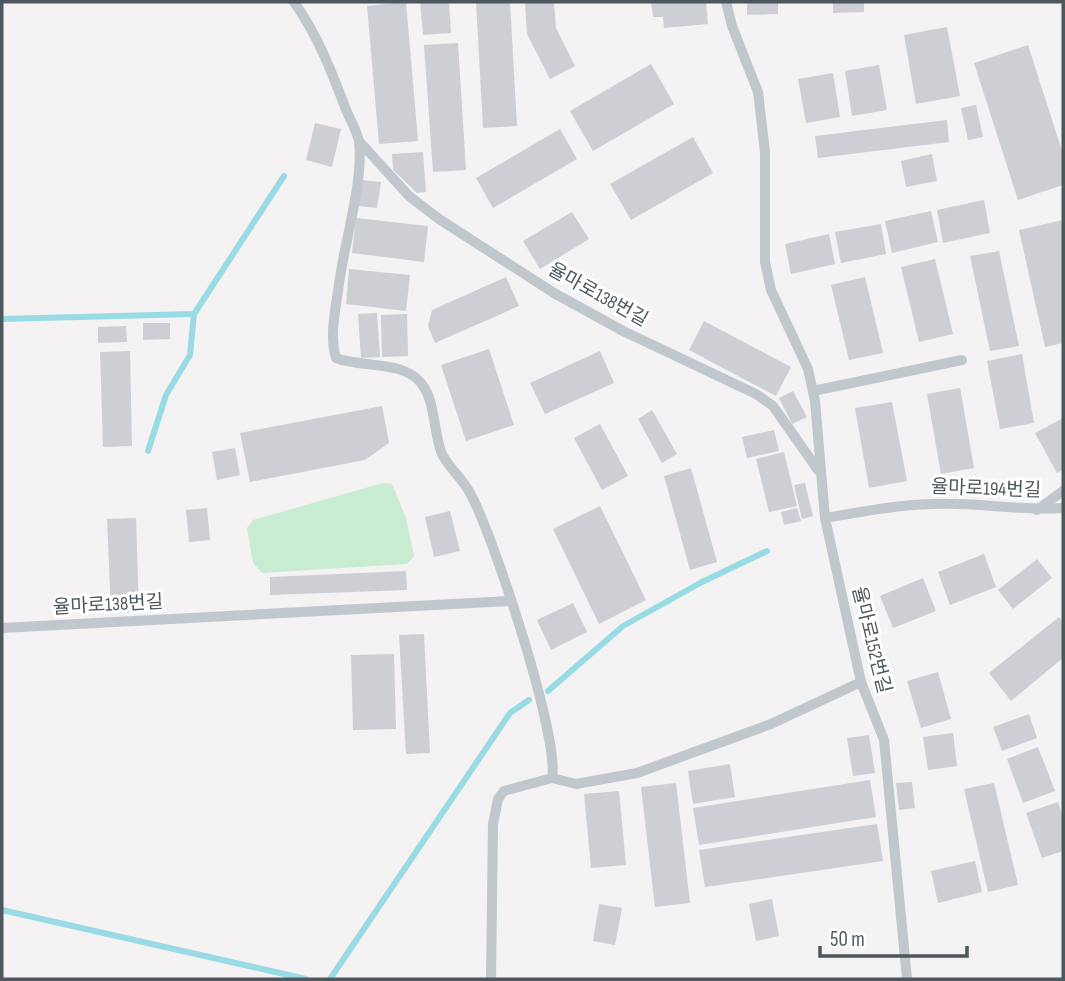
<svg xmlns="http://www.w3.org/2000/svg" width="1065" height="981" viewBox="0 0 1065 981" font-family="'Sofia Sans Condensed','Noto Sans KR',sans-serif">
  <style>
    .green { fill: #c7ecd1 }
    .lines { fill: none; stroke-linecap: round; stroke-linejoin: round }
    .stream { stroke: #99dbe4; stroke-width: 6 }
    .building { fill: #cdcfd4 }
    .service { stroke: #c0c7cd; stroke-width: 10 }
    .labels { text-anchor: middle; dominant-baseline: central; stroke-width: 6; stroke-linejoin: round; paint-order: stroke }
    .street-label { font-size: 19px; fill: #4c575e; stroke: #fff }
  </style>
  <rect width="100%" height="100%" fill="#f4f2f2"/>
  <polygon class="green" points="383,483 392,484 406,518 414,556 407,564 262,573 253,563 247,528 253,520"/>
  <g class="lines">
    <g class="stream">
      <polyline points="194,314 284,176"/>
      <polyline points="2,319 194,314 190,355 166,395 148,451"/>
      <polyline points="548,691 623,626 702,582 767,551"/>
      <polyline points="2,910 306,979"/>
      <polyline points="330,979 510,713 529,700"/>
    </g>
  </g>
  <g class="building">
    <polygon points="406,2 418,141 379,144 367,6"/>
    <polygon points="420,2 449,2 451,33 423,35"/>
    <polygon points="476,2 510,2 517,126 483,128"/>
    <polygon points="525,2 554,2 556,28 575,66 550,79 527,34"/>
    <polygon points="651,2 706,2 708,24 664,28 663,17 653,17"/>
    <polygon points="747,2 778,2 778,14 747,15"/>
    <polygon points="833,2 864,2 864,12 833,13"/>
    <polygon points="947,27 960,96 916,104 904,35"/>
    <polygon points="458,43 466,170 433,172 424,45"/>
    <polygon points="1028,45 1063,154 1063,185 1018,200 974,63"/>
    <polygon points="651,64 674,104 593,151 570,111"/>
    <polygon points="879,65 887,110 852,116 845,71"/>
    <polygon points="833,73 840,117 806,123 798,79"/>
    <polygon points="976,105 983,137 968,140 961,108"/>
    <polygon points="947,120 949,142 818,158 815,136"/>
    <polygon points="315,123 341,129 332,167 306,160"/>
    <polygon points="560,129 577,159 493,208 476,178"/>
    <polygon points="693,137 713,173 631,220 610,184"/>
    <polygon points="423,152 426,192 417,193 393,170 392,154"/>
    <polygon points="932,154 937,181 906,187 901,161"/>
    <polygon points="361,180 381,182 377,208 358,206"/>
    <polygon points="984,200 990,233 943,243 937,210"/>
    <polygon points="931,211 938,242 892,253 885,221"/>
    <polygon points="572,212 589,239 540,269 523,241"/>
    <polygon points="356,218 428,226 424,262 352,253"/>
    <polygon points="1063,220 1063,343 1045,347 1019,230"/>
    <polygon points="881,224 886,254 841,263 835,232"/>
    <polygon points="829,234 835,264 791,274 785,244"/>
    <polygon points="999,251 1019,346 990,351 970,256"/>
    <polygon points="935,259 953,334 919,342 901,267"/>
    <polygon points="349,269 410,275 406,311 346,304"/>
    <polygon points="506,277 519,306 435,343 428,326 432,310"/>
    <polygon points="865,277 883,353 849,360 831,285"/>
    <polygon points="377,313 380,357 361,358 358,314"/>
    <polygon points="407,314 408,356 382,357 381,315"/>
    <polygon points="704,321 791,367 776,396 689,350"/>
    <polygon points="143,323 170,323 170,339 143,340"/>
    <polygon points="126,326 127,342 98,343 98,327"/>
    <polygon points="489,349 514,425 466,441 441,365"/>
    <polygon points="130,351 132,446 103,447 100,352"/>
    <polygon points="600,351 614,383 545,414 530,383"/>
    <polygon points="1022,354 1034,423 1000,429 987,361"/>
    <polygon points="960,388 974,468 941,474 927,394"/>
    <polygon points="793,391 807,417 792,424 779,398"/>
    <polygon points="892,402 907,481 869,488 855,408"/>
    <polygon points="382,406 389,443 365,460 250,482 240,433"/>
    <polygon points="652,410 677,454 662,463 638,419"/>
    <polygon points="1063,418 1063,470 1057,473 1035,433"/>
    <polygon points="600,424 628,476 602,490 574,438"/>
    <polygon points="774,430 779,451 747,458 742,437"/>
    <polygon points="235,448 240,475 217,480 212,452"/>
    <polygon points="784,452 797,506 769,512 756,459"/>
    <polygon points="691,468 717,562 690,570 664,476"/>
    <polygon points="805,483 813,516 802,519 794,485"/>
    <polygon points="600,506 646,600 599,624 553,529"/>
    <polygon points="207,508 210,540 189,542 186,510"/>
    <polygon points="797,508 801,521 784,525 781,512"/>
    <polygon points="450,511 460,551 434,557 425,517"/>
    <polygon points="136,518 139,612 111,613 107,519"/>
    <polygon points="984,554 996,587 950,605 938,572"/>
    <polygon points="1037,559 1052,578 1013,609 998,590"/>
    <polygon points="406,571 407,590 270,595 270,577"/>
    <polygon points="923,578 936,611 893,628 880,596"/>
    <polygon points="573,603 587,632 551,650 537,620"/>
    <polygon points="1059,617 1063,622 1063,658 1011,701 989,673"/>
    <polygon points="424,634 430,753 406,754 399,635"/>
    <polygon points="394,654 396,729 353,730 351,655"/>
    <polygon points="938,672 951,719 921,728 907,681"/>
    <polygon points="1029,714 1037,738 1002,751 993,727"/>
    <polygon points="953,733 957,766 928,770 923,737"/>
    <polygon points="869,735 875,773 853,776 847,738"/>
    <polygon points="1038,747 1055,791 1023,803 1007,759"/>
    <polygon points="730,764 735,797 693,804 688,771"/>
    <polygon points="870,780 876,817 699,845 693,808"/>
    <polygon points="912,782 915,808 899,810 896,783"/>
    <polygon points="676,783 690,903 655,907 641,787"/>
    <polygon points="994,783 1018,885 988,892 964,789"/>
    <polygon points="619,791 626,865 591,868 584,794"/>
    <polygon points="1058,802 1063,818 1063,851 1042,858 1026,813"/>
    <polygon points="877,824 883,861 705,887 699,850"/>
    <polygon points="975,861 982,892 938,903 931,871"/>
    <polygon points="772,899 779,936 756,941 749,904"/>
    <polygon points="599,904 622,908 615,945 593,941"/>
  </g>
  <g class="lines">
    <g class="service">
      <path d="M 294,2 C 317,34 331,70 345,107 C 349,118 357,130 359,142 C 364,180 344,244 339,284 C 336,307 329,336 336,358 C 361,368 403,360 421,383 C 436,401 433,433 442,454 C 449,468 463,479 470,493 C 493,534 560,738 552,778 L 504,791 L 498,799 L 493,824 L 491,979"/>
      <polyline points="726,2 732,26 758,92 765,152 765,262 771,290 808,369 815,401 825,518 861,682 884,740 907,979"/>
      <polyline points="359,141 409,196 439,219 554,293 623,331 756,394 773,406 818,470"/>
      <polyline points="813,391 962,360"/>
      <polyline points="1037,510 1063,491"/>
      <path d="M 825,518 C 860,512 896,505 933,504 C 977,502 1019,511 1063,508"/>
      <polyline points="2,628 510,601"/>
      <polyline points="552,778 576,784 637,773 771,724 861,682"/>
    </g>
  </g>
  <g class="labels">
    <g class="street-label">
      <text transform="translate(598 295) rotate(29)">율마로138번길</text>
      <text transform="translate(986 489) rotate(2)">율마로194번길</text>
      <text transform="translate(108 605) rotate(-3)">율마로138번길</text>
      <text transform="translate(871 640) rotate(76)">율마로152번길</text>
    </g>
  </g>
  <rect width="1065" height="981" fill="none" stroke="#4c575e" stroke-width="7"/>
  <path d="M820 946v10h147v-10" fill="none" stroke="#4c575e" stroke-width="3.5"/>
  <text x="830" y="946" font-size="21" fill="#4c575e" stroke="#ffffff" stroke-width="5" paint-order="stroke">50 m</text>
</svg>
